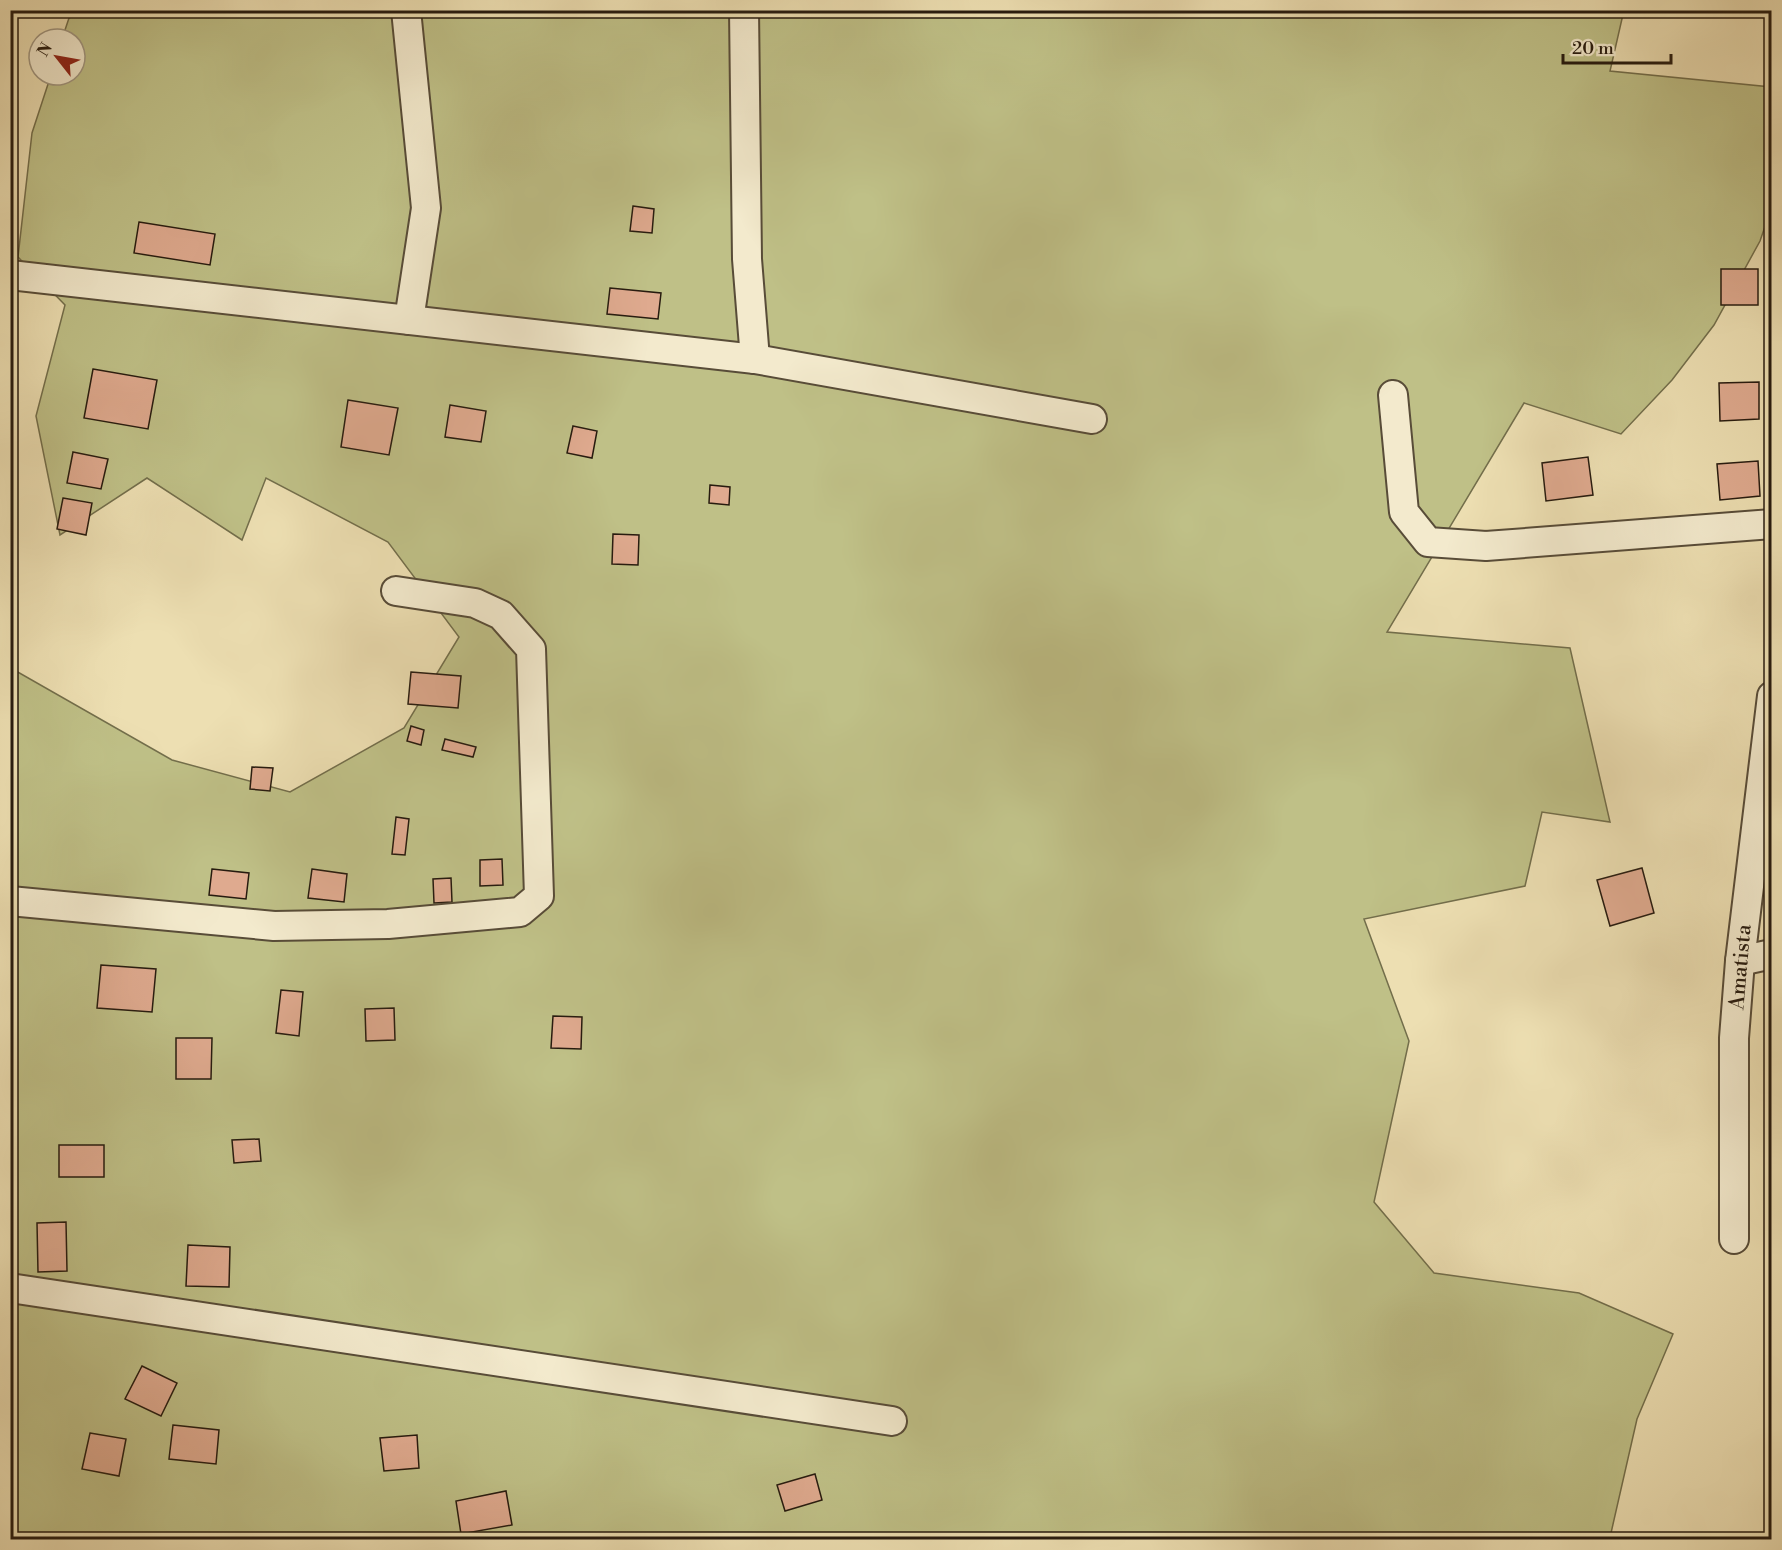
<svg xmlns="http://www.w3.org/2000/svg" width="1782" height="1550" viewBox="0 0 1782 1550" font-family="'Libre Bodoni',serif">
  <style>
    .green { fill: #bfc087; stroke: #736e4b; stroke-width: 1.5 }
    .building { fill: #dfaa8f; stroke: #271b0f; stroke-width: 1.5 }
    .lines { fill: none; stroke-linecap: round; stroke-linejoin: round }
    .minor-casing { stroke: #584c38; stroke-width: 32 }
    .minor { stroke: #f3eacd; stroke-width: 28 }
    .labels { text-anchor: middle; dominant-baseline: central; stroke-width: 5; stroke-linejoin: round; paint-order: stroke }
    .street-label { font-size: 21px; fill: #271b0f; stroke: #f3eacd }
  </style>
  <rect width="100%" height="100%" fill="#eddfb2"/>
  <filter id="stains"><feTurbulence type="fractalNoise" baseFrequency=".00333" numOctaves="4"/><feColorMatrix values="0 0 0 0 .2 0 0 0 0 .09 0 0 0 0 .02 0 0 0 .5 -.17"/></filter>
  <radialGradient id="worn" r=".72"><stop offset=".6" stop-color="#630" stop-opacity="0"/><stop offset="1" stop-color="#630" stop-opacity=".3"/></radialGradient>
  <polygon class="green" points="1624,10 1610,71 1771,87 1771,209 1760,241 1714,325 1672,380 1621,434 1524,403 1387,632 1570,648 1610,822 1542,812 1525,886 1364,919 1409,1041 1374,1202 1434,1273 1579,1293 1673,1334 1637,1419 1611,1533 1616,1539 11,1539 10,678 16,671 172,760 290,792 404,728 459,637 388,542 266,478 242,540 147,478 60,535 36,416 65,305 18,257 32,133 51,75 75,75 75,39 62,39 69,18 81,11"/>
  <g class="building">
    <polygon points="633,206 654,209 652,233 630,231"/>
    <polygon points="139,222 215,234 210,265 134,253"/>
    <rect x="1721" y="269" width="37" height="36"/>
    <polygon points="610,288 661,293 658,319 607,314"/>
    <polygon points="93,369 157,380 148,429 84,418"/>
    <polygon points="1759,382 1759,419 1720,421 1719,383"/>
    <polygon points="348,400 398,408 389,455 341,447"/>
    <polygon points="450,405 486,411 481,442 445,437"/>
    <polygon points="573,426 597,431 592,458 567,453"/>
    <polygon points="73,452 108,459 101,489 67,483"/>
    <polygon points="1588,457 1593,495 1546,501 1542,463"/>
    <polygon points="1758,461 1760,496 1720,500 1717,464"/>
    <polygon points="710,485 730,487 729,505 709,503"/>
    <polygon points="63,498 92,503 86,535 57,529"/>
    <polygon points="613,534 639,535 638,565 612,564"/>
    <polygon points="411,672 461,676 458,708 408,704"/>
    <polygon points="411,726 424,730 421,745 407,741"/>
    <polygon points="445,739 476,747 473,757 442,750"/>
    <polygon points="252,767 273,768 270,791 250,789"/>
    <polygon points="396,817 409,819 405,855 392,854"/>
    <polygon points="502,859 503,885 480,886 480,860"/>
    <polygon points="1642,868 1654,913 1610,926 1597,880"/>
    <polygon points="212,869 249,873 246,899 209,895"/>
    <polygon points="312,869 347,874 344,902 308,898"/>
    <polygon points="451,878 452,902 434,903 433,879"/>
    <polygon points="101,965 156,969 152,1012 97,1008"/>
    <polygon points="281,990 303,992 299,1036 276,1033"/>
    <polygon points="394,1008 395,1040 366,1041 365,1009"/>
    <polygon points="553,1016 582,1017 581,1049 551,1048"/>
    <polygon points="176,1038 212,1038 211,1079 176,1079"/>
    <polygon points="259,1139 261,1161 234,1163 232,1140"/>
    <rect x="59" y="1145" width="45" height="32"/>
    <polygon points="66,1222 67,1271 38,1272 37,1223"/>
    <polygon points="188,1245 230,1247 229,1287 186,1286"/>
    <polygon points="142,1366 177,1383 161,1416 125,1399"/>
    <polygon points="173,1425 219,1430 216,1464 169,1459"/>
    <polygon points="90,1433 126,1439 119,1476 82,1469"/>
    <polygon points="417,1435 419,1468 384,1471 380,1438"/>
    <polygon points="815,1474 822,1500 785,1511 777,1485"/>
    <polygon points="506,1491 512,1525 461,1534 456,1501"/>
  </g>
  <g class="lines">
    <g class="minor-casing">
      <g id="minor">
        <polyline points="406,10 426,208 409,320"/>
        <polyline points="744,10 747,259 755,359"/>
        <polyline points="10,275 755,359 1092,419"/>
        <polyline points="1393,395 1404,512 1428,542 1486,546 1772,524"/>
        <polyline points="10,901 274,926 388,924 520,912 539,896 531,649 501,615 475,603 396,591"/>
        <polyline points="1740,961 1772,954"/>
        <polyline points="1734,1239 1734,1038 1740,961 1772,696"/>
        <polyline points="10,1288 892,1421"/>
      </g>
    </g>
    <use href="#minor" class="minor"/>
  </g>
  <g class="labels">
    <g class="street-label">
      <text transform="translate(1741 967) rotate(-85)">Amatista</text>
    </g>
  </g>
  <rect width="1782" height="1550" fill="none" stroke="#eddfb2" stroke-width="36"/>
  <rect x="12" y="12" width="1758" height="1526" fill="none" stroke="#271b0f" stroke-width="3"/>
  <rect x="18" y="18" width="1746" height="1514" fill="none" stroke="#271b0f" stroke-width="1.5"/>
  <g transform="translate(57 57) rotate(301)"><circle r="28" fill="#f3eacd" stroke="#a19781" stroke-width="1.5"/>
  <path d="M0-4.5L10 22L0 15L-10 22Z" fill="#8f2418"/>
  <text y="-9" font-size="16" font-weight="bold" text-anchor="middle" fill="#271b0f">N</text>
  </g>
  <path d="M1563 54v9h108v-9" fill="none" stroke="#271b0f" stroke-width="3"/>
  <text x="1572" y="54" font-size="18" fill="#271b0f" stroke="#f3eacd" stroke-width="4.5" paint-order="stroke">20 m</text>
  <rect width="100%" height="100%" filter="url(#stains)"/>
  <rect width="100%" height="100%" fill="url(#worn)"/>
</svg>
